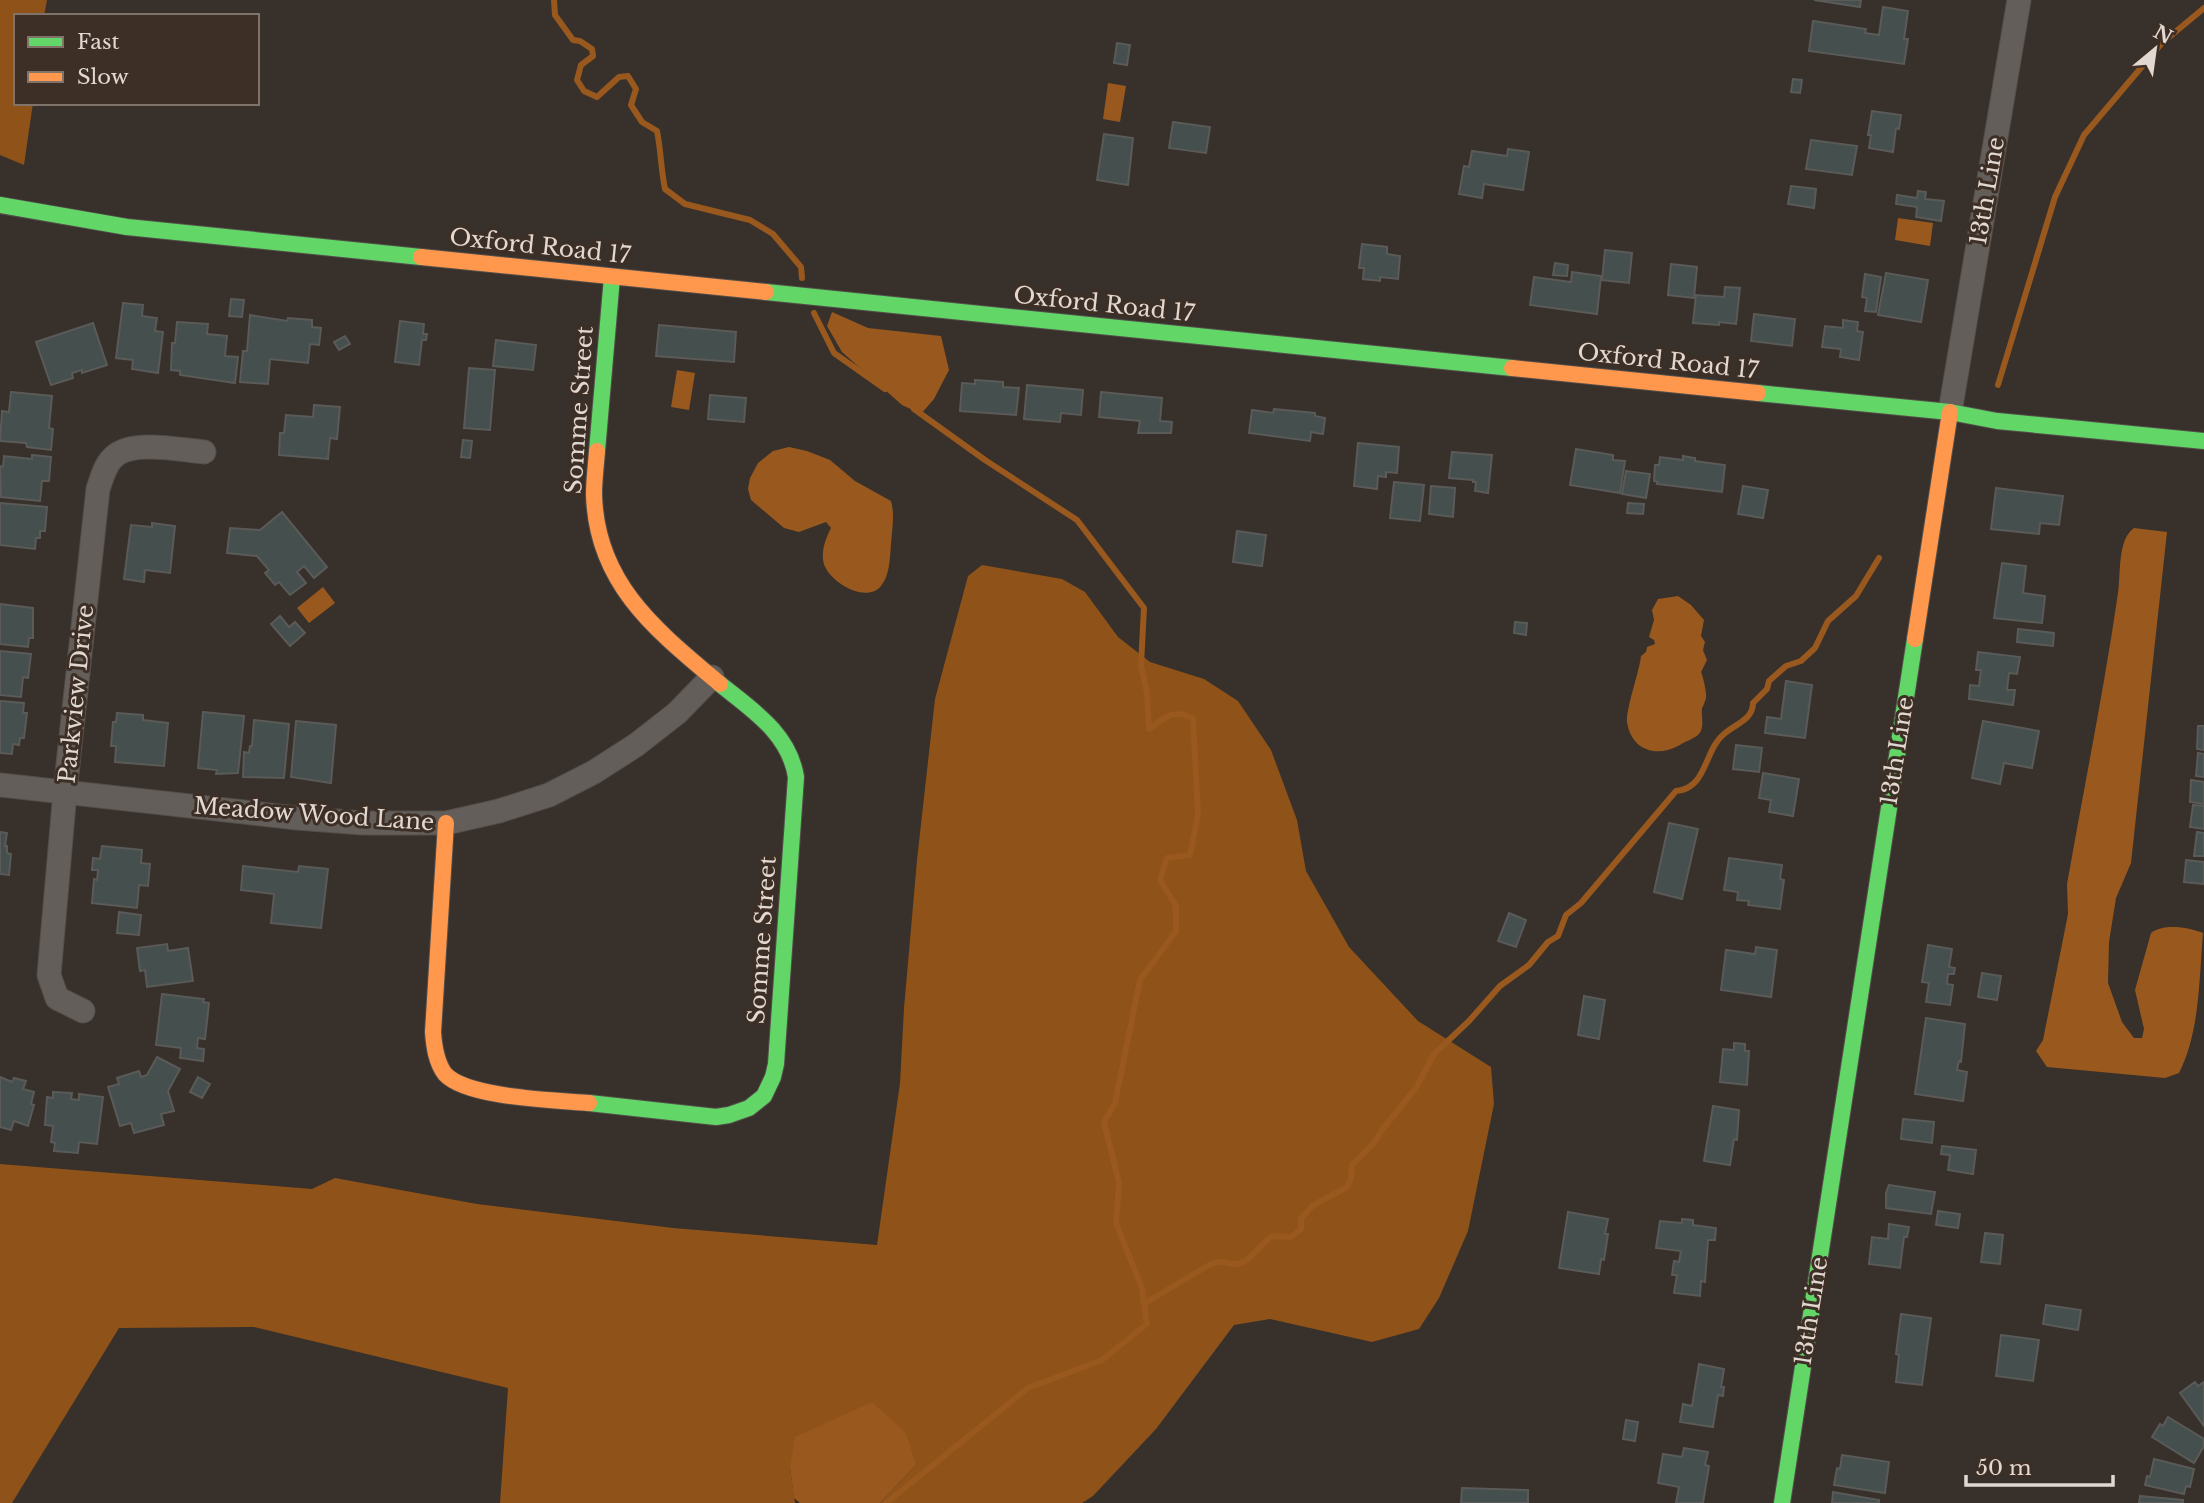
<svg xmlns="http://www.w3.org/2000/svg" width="2204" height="1503" viewBox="0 0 2204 1503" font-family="'Libre Baskerville',serif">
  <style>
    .forest { fill: #8f5218 }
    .water { fill: #99581d }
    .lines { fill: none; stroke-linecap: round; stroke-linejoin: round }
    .stream { stroke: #99581d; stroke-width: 6 }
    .building { fill: #454f4d; stroke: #5a5a58; stroke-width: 2 }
    .street-casing { stroke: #544e4a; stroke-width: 25 }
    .fast-casing { stroke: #544e4a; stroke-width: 18 }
    .slow-casing { stroke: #544e4a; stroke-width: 18 }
    .street { stroke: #645e5a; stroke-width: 23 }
    .fast { stroke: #63d668; stroke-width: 16 }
    .slow { stroke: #ff974d; stroke-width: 16 }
    .labels { text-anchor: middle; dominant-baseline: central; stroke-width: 6; stroke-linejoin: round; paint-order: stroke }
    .street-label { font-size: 23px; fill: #e1d8d2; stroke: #3d2f25 }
  </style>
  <rect width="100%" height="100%" fill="#37302b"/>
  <g class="forest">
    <polygon points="0,0 47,0 44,16 16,16 16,103 33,103 24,165 0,155"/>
    <polygon points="982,565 1062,579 1085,592 1118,637 1150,662 1204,679 1238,701 1271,750 1297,820 1306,871 1349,947 1418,1021 1491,1067 1494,1104 1468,1231 1439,1298 1419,1329 1372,1342 1270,1319 1234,1325 1156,1429 1093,1496 1082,1503 880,1503 916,1465 790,1468 795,1503 500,1503 508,1388 254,1327 119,1328 12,1503 0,1503 0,1164 312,1189 335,1178 477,1204 673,1228 877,1245 900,1083 904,1008 917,860 935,699 968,576"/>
  </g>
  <g class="water">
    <polygon points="1108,83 1126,86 1120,122 1103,119"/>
    <polygon points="1898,218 1933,223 1930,246 1895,240"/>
    <polygon points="832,312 868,328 941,336 949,370 934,399 921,414 902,405 842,352 827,326"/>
    <polygon points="677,370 695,373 689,410 671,407"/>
    <path d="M 789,447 L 807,451 L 830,460 L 855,481 L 891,501 C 895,515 892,529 891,544 C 890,557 890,575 881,586 C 866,605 824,580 823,559 C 822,548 826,538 831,528 L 826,522 L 799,532 L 784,528 L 751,500 L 748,489 L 750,478 L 758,463 L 773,451 Z"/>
    <path d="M 2134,528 L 2167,532 L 2131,863 L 2116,898 L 2109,942 L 2108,983 L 2122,1022 L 2134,1038 L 2142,1038 L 2144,1029 L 2135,990 L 2151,933 C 2163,923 2189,927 2203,933 C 2199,979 2200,1032 2179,1073 L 2165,1078 L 2047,1067 L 2036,1051 L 2043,1040 L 2068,914 L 2067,884 C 2084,787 2104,690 2118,593 C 2121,574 2117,540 2134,528 Z"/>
    <polygon points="323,587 335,603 309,623 297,608"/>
    <path d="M 1678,596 L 1691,605 L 1704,620 L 1701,636 L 1705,642 L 1703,650 L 1707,660 L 1701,672 C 1703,676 1707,693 1706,698 C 1706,699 1703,707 1702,708 C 1701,716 1705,727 1699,734 C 1694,739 1686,741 1680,745 C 1655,759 1631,749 1627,722 C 1626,708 1639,673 1641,656 L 1646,652 L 1647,647 L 1655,644 L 1654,640 L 1649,637 L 1654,620 L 1652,610 L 1658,599 Z"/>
    <polygon points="872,1402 906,1433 916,1465 880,1503 800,1503 794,1498 790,1468 795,1437"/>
  </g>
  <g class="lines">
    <g class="stream">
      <path d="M 554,0 L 555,15 L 573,40 L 580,41 L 592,49 L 593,56 L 581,65 L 577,80 L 584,91 L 597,97 L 619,77 L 628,76 L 636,89 L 631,105 L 642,122 L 657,131 C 661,151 661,170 665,189 L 685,204 L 750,220 L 773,234 L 801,267 L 802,278"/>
      <polyline points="814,313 834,353 885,389"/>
      <polyline points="1998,385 2055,197 2084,135 2162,43 2204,8"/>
      <path d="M 1145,1303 L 1209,1265 C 1225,1258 1224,1265 1237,1264 C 1250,1262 1260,1245 1272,1236 L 1291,1237 L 1301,1229 L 1301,1219 L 1312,1206 L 1347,1187 L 1351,1178 L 1352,1165 L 1374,1143 L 1382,1130 L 1416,1088 L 1434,1054 L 1469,1021 L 1500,986 L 1529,965 L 1548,942 L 1558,936 L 1566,915 L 1581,903 L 1676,791 C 1707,789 1704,750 1724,734 C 1735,724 1753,720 1753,703 L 1767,689 L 1769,681 L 1786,666 L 1801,661 L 1815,648 L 1828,621 L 1856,596 L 1879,558"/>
      <path d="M 886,1503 L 1028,1388 L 1102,1360 L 1147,1324 L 1142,1288 L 1116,1223 L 1119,1183 L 1104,1122 L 1115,1103 L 1140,980 L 1176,931 L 1176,906 L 1160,880 L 1167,858 L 1190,855 L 1198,815 L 1193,719 C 1173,708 1166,717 1149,729 L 1147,694 L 1141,665 L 1144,608 L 1077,520 L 985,460 L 914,409"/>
    </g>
  </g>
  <g class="building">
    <polygon points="1814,0 1861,0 1860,7"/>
    <polygon points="1883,7 1908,11 1904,39 1908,39 1904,64 1809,51 1813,21 1866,29 1865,33 1879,35"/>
    <polygon points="1117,43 1130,45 1127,65 1114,63"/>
    <polygon points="1793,79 1802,80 1800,93 1791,92"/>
    <polygon points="1872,111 1901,115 1899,129 1896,128 1893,152 1869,148 1871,135 1868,135"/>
    <polygon points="1173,122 1210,127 1206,153 1169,148"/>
    <polygon points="1104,134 1133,138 1128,185 1097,180"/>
    <polygon points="1811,140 1857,146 1852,175 1806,169"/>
    <polygon points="1508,149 1529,152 1523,190 1484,184 1482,198 1459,194 1464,166 1469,167 1472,151 1507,156"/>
    <polygon points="1791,186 1816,189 1814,208 1788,204"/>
    <polygon points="1918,191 1926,192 1925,199 1944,201 1941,221 1916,217 1917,207 1896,204 1897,195 1917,198"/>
    <polygon points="1362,244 1387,247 1387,254 1400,256 1398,279 1380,277 1380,281 1363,279 1364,268 1359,268"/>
    <polygon points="1605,250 1632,253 1629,283 1602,280"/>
    <polygon points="1555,263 1568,265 1567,276 1553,275"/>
    <polygon points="1671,264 1697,267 1694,298 1668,295"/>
    <polygon points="1572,272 1601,276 1597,314 1530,305 1534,277 1571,282"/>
    <polygon points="1886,273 1928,280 1921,322 1878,315"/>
    <polygon points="1865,274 1881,277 1876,312 1865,311 1867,298 1862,297"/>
    <polygon points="1725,287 1740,288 1736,324 1719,322 1719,325 1693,323 1696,295 1724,297"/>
    <polygon points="231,299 244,300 242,317 229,316"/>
    <polygon points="123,303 143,305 142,316 157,318 155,331 163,332 158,373 132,369 133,360 116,358"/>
    <polygon points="1754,314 1795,319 1792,346 1751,341"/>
    <polygon points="250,315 287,321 288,318 312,320 312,327 321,328 319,345 310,344 308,363 270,359 268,384 240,382 243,351 247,351"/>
    <polygon points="1843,320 1858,322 1857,331 1863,332 1859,360 1840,357 1841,349 1822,347 1825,326 1843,328"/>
    <polygon points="400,321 424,324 423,334 427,334 426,340 422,340 419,365 395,362"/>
    <polygon points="177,322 208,324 207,334 227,336 225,356 238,357 235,383 180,375 180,371 171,370 172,343 175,343"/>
    <polygon points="93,323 107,365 82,373 82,370 72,373 73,378 51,385 36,342"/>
    <polygon points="659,325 736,332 734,362 656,356"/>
    <polygon points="345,336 350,344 339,350 334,342"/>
    <polygon points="496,340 536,345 533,370 493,366"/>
    <polygon points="469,368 495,370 490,430 464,428"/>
    <polygon points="975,380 1003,382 1003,387 1019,388 1016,415 960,411 962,383 975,384"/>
    <polygon points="1027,385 1083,390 1081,415 1061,413 1060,422 1024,419"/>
    <polygon points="11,392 52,396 49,428 53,429 51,450 27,447 26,443 0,441 2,411 9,412"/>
    <polygon points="1101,392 1162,398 1160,421 1172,422 1171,433 1138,433 1140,421 1099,417"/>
    <polygon points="710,395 746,398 744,422 708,419"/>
    <polygon points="314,405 340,407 337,439 330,438 328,459 279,455 280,433 284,433 286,415 313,417"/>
    <polygon points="1274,409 1315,413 1315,416 1325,418 1323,434 1311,432 1310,441 1249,433 1252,410 1273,413"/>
    <polygon points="463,440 472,441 470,458 461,457"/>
    <polygon points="1358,443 1399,447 1397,473 1386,472 1386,477 1378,476 1377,489 1354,486"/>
    <polygon points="1576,449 1613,455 1613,460 1625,461 1620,493 1570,485"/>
    <polygon points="1452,452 1492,455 1488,493 1475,491 1476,482 1473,482 1473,480 1449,478"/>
    <polygon points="32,455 51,457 49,481 42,481 40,501 1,497 0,466 3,467 4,456 32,459"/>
    <polygon points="1683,456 1695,458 1695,461 1725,465 1722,492 1657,484 1658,482 1654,481 1655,465 1659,465 1660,457 1683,460"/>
    <polygon points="1626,471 1650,474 1646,498 1622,494"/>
    <polygon points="1394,482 1424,485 1420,521 1390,518"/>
    <polygon points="1431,486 1455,488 1453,517 1429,514"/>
    <polygon points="1743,486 1768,490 1763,518 1738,514"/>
    <polygon points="1996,488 2063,496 2059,525 2040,523 2039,534 1991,529"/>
    <polygon points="0,503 47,507 45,531 40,531 40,538 36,538 35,549 0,545"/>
    <polygon points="1628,503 1644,504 1643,514 1627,513"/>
    <polygon points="282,512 327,567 314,578 304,566 297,572 306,583 290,595 279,582 275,585 265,573 269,570 257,556 227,553 230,528 260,530"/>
    <polygon points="152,523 175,526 170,573 145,570 144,582 124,579 131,525 152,527"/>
    <polygon points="1237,531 1266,535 1262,566 1233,562"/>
    <polygon points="2002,563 2026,566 2023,593 2045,596 2042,623 1994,618"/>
    <polygon points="0,604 33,608 33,638 29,638 28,647 0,644"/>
    <polygon points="280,616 289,627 295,622 305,633 290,646 271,624"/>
    <polygon points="1515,622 1527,623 1526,635 1514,633"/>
    <polygon points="2018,629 2054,633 2053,646 2017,642"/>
    <polygon points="0,651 31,654 28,678 23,677 21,697 0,695"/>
    <polygon points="1978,652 2020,657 2017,674 2009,673 2007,690 2015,690 2013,705 1969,699 1970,685 1979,686 1981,670 1976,670"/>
    <polygon points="1786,681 1812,685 1805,738 1765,733 1767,717 1781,719"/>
    <polygon points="0,701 24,703 23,713 27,713 24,738 20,738 19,745 13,744 12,754 0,753"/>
    <polygon points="203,712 244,716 238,773 216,774 217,770 198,768"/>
    <polygon points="117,713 143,715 143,720 168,723 164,766 115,762 116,746 111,746 113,722 116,722"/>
    <polygon points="254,720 289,724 284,778 243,777 244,752 249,753 250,746 252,746"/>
    <polygon points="296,721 336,725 331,783 291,777"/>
    <polygon points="1983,721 2039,731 2032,768 2004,763 2000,784 1972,778"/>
    <polygon points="2198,726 2204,726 2204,750 2197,749"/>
    <polygon points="1736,745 1762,748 1759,772 1733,769"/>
    <polygon points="2198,753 2204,754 2204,777 2196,776"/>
    <polygon points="1763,773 1799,779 1793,816 1769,812 1771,800 1759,798"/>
    <polygon points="2191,780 2204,782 2204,804 2190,802"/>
    <polygon points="2193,805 2204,806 2204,829 2190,827"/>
    <polygon points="1669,823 1698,829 1682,899 1654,892"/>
    <polygon points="0,832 7,833 5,846 7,846 7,853 11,854 9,875 0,874"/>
    <polygon points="2197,832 2204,833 2204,856 2194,856"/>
    <polygon points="102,846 142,850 141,863 150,864 148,886 139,885 137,908 92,903 94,879 97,880 98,870 92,870 93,858 100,859"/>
    <polygon points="1729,858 1782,865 1780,879 1784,880 1780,909 1748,905 1749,901 1737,900 1738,892 1724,890"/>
    <polygon points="2186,860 2204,862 2204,884 2184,882"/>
    <polygon points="243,866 298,872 299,866 328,869 321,928 271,923 274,894 241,890"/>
    <polygon points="119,912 141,915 139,935 117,933"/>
    <polygon points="1509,913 1526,920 1516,947 1498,941"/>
    <polygon points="167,944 168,951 188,948 193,981 147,987 145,970 140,971 137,948"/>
    <polygon points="1928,945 1952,949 1949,967 1955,968 1954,974 1948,974 1947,984 1953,985 1950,1005 1926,1002 1929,983 1922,982"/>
    <polygon points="1756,947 1777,950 1771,997 1721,990 1726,950 1755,954"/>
    <polygon points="1982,973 2001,976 1997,1000 1978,997"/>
    <polygon points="162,994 204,999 203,1002 209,1003 205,1039 198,1038 197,1048 204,1049 203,1061 180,1058 181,1048 156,1045"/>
    <polygon points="1584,996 1605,1000 1599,1039 1578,1035"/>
    <polygon points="1926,1018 1965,1024 1961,1062 1959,1061 1957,1070 1967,1072 1963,1101 1915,1094"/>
    <polygon points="1734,1043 1745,1044 1745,1051 1749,1051 1747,1085 1720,1082 1723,1049 1734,1050"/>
    <polygon points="157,1057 180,1069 168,1091 174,1111 161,1114 164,1125 134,1133 131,1123 120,1126 108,1087 119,1084 117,1078 139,1071 141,1077 147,1075"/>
    <polygon points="0,1077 12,1082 14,1078 26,1081 23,1089 34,1092 31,1104 34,1105 28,1126 14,1121 11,1130 0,1127"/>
    <polygon points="198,1077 210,1084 202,1098 190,1092"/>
    <polygon points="53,1092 72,1093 71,1099 79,1100 79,1094 103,1097 97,1144 79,1142 78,1153 54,1151 55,1143 51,1142 53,1126 45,1125 47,1097 53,1098"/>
    <polygon points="1713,1106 1739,1110 1737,1140 1734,1139 1730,1165 1704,1161"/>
    <polygon points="1903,1119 1934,1122 1932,1143 1901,1139"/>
    <polygon points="1942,1146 1976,1150 1973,1174 1948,1170 1950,1155 1941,1154"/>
    <polygon points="1889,1185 1935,1192 1931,1214 1886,1208 1886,1193"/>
    <polygon points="1938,1211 1960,1214 1958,1228 1936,1225"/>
    <polygon points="1568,1212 1608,1219 1605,1234 1608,1234 1604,1260 1601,1259 1599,1274 1559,1268"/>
    <polygon points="1682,1219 1693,1220 1693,1225 1716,1228 1715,1240 1708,1240 1705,1282 1701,1281 1700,1296 1674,1293 1677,1275 1672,1275 1674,1261 1679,1262 1681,1251 1656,1248 1660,1221 1682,1223"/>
    <polygon points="1889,1224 1909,1227 1907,1237 1904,1237 1900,1268 1869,1264 1872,1237 1888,1239"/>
    <polygon points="1985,1233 2003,1235 2000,1264 1981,1262"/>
    <polygon points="2046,1305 2081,1310 2078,1330 2043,1324"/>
    <polygon points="1901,1314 1931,1318 1922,1385 1896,1382 1899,1355 1896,1354"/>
    <polygon points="2001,1335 2039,1340 2033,1381 1996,1376"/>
    <polygon points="1699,1364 1724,1369 1721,1387 1724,1387 1723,1396 1718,1395 1713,1427 1680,1422 1683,1404 1692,1406"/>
    <polygon points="2195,1382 2198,1386 2204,1382 2204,1426 2180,1393"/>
    <polygon points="2168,1417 2204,1439 2204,1446 2194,1463 2152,1437 2160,1424 2163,1426"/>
    <polygon points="1626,1420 1638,1422 1635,1441 1623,1439"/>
    <polygon points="1684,1448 1708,1452 1705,1465 1709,1466 1703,1503 1676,1503 1679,1487 1658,1483 1663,1454 1682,1457"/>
    <polygon points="1842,1455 1889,1462 1885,1493 1834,1485 1837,1468 1840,1469"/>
    <polygon points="2154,1459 2194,1469 2190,1487 2186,1486 2184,1494 2145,1485 2147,1476 2150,1477"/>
    <polygon points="1462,1488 1528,1490 1528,1503 1461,1503"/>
    <polygon points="1833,1492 1879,1500 1879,1503 1832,1503"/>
    <polygon points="2140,1496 2183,1500 2183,1503 2139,1503"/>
  </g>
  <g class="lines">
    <g class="street-casing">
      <g id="street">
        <polyline points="1950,412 2019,0"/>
        <polyline points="0,785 297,818 363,823 446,823 499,811 549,795 594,772 636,745 677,713 712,677"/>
        <path d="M 83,1011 L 57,998 L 49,975 L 65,792 L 98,489 C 102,478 105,463 116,455 C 135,440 181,450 204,452"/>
      </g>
    </g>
    <g class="fast-casing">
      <g id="fast">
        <polyline points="0,205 127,227 421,257"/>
        <polyline points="766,292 1512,368"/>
        <polyline points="1758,393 1950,412 1997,421 2204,441"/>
        <polyline points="597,451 612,277"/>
        <path d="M 589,1103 L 716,1117 L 729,1115 L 749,1108 L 764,1096 L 773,1077 L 776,1064 L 796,777 C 789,733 752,710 720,684"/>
        <polyline points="1782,1503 1915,639"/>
      </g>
    </g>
    <g class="slow-casing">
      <g id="slow">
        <polyline points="421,257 766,292"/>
        <polyline points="1512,368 1758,393"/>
        <path d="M 597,451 C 596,465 594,480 594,494 C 596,584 657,631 720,684"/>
        <polyline points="1915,639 1950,412"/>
        <path d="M 446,823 L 433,1032 C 434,1046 436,1062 445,1074 C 467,1098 555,1100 589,1103"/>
      </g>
    </g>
    <use href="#street" class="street"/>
    <use href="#fast" class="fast"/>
    <use href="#slow" class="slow"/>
  </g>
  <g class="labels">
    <g class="street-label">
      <text transform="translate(1987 191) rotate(-80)">13th Line</text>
      <text transform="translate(540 246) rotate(6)">Oxford Road 17</text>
      <text transform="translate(1104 304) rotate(6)">Oxford Road 17</text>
      <text transform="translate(1668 361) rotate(6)">Oxford Road 17</text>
      <text transform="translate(579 410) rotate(-86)">Somme Street</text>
      <text transform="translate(76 694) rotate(-84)">Parkview Drive</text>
      <text transform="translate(1897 751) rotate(-81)">13th Line</text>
      <text transform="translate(314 814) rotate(4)">Meadow Wood Lane</text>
      <text transform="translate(762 940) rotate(-86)">Somme Street</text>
      <text transform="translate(1811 1311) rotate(-81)">13th Line</text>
    </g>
  </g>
  <rect x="14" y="14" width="245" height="91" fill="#3d2f25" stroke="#7f736a" stroke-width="2"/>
  <rect x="28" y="37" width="35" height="10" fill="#63d668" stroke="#7f736a" stroke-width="2"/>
  <text x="77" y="49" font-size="21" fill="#e1d8d2">Fast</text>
  <rect x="28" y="72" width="35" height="10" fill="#ff974d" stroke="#7f736a" stroke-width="2"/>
  <text x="77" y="84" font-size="21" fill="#e1d8d2">Slow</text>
  <g transform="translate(2155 49) rotate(29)" stroke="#3d2f25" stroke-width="5" paint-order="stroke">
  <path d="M0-5L12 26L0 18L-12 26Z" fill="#e1d8d2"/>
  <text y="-10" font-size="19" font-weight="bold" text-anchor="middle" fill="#e1d8d2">N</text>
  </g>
  <path d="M1966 1475v10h147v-10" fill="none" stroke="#e1d8d2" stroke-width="3.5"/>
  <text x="1976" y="1475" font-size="21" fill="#e1d8d2" stroke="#3d2f25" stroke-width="5" paint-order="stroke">50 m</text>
</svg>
